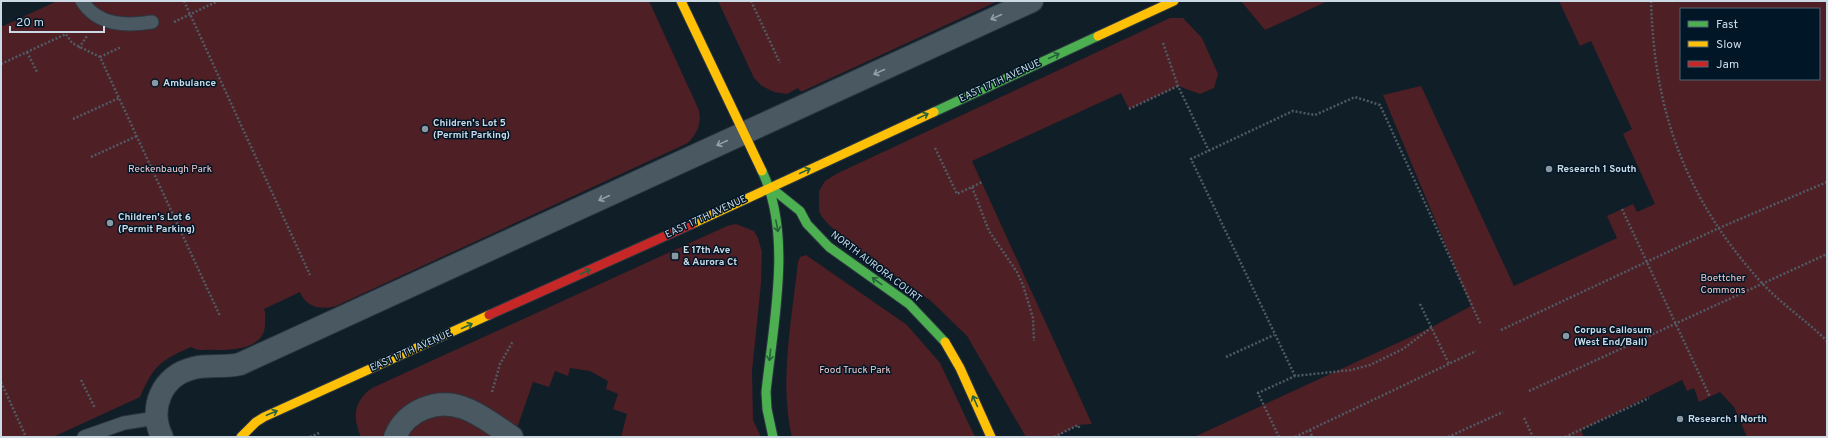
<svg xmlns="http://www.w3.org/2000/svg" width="1828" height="438" viewBox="0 0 1828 438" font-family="Overpass,sans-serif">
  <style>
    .green { fill: #4e1f24; fill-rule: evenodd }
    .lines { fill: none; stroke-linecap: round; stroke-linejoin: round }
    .lane-casing { stroke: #2c3740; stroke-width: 15 }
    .street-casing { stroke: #2c3740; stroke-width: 24 }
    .fast-casing { stroke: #2c3740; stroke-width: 11 }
    .slow-casing { stroke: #2c3740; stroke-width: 11 }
    .jam-casing { stroke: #2c3740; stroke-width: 11 }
    .path { stroke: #505b64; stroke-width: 2.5; stroke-dasharray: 2 2; stroke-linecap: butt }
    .lane { stroke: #4a5862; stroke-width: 13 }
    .street { stroke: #4a5862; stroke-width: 22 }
    .fast { stroke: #4caf50; stroke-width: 9 }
    .slow { stroke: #ffc107; stroke-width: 9 }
    .jam { stroke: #c62828; stroke-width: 9 }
    .path-bridge { stroke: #505b64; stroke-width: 2.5; stroke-dasharray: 2 2; stroke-linecap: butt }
    .oneway { stroke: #92a0ab }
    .oneway2 { stroke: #26623b }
    .poi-dot { fill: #8a98a3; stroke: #011626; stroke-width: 1.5 }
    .labels { text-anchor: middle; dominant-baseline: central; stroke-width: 3; stroke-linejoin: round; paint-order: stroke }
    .street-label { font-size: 10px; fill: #ccdae6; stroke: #011626 }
    .poi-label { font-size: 10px; font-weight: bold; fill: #ccdae6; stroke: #011626; text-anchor: start }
    .park-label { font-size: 10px; fill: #f3c9ca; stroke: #011626 }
  </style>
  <rect width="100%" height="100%" fill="#101e27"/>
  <g class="green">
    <path d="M 57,1 L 649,1 L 698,108 C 703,121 697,134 688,143 L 336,306 C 322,310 306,308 300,292 L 264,309 C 266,313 265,319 265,324 C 265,349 233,350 215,350 C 205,349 200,352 191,347 C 160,361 154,365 140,397 L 53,437 L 1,437 L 1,27 Z"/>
    <polygon points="718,1 998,1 803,91 800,91 798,88 787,94 774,92 762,86 754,78"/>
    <polygon points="1241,1 1328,1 1265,30"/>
    <path d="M 1559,1 L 1827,1 L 1827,437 L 1747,437 L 1734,407 L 1720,392 L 1699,402 L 1694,388 L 1687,391 L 1682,380 L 1581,430 L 1584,437 L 1194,437 L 1432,327 L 1471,306 L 1383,95 L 1421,86 L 1514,286 L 1617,238 L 1607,216 L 1633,204 L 1637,212 L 1655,204 L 1623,134 L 1632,129 L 1591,41 L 1580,46 ZM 1681,9 L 1819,9 L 1819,79 L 1681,79 Z"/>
    <polygon points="1170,18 1183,18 1202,38 1218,74 1214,88 1200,94 1178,86 1129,109 1121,93 972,161 1092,424 1078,425 1055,437 1026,437 967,336 931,301 859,250 829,225 822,217 819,211 819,191 825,181 838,173"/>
    <path d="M 736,224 L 754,231 L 758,238 L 762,252 L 761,283 L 752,371 L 753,420 L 761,437 L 621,437 L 627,414 L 613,409 L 618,394 L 606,389 L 608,381 L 590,371 L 570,368 L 568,376 L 555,371 L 549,387 L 533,382 L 514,437 L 361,437 C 352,417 354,401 372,388 L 727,226 Z"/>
    <path d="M 806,255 L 907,325 L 940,363 L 975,437 L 792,437 C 779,381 792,319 798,262 L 800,257 Z"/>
  </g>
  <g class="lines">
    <g class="lane-casing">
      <g id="lane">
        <path d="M 82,1 C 98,26 126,26 152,22"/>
        <polyline points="84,437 124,423 156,418"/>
      </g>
    </g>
    <g class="street-casing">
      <g id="street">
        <path d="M 162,437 C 148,408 162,375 194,368 C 209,364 225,368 240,364 L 1032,1"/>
        <path d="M 395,437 C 406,410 437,398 464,408 C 481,414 497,427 512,437"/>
      </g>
    </g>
    <g class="fast-casing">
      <g id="fast">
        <polyline points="934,112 1098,36"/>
        <path d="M 762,171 C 793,235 773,324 766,392 L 767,409 L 773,437"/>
        <polyline points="770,187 800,211 807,224 829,247 909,304 945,342"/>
      </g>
    </g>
    <g class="slow-casing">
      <g id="slow">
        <polyline points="681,1 762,171"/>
        <polyline points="1098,36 1174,1"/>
        <polyline points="692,224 934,112"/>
        <polyline points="945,342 960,368 991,437"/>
        <polyline points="241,437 256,422 264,417 489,315"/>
      </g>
    </g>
    <g class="jam-casing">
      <polyline id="jam" points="489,315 692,224"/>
    </g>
    <g class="path">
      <polyline points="184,1 310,275"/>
      <polyline points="751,1 780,63"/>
      <path d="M 1651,1 C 1654,112 1686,199 1761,282 C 1781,304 1806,320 1827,341"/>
      <polyline points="174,22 218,1"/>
      <polyline points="1163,43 1178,86 1209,151"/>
      <polyline points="79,48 87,36"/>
      <polyline points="27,52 37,72"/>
      <polyline points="100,57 121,47"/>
      <polyline points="1,64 66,34 72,43 100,57 220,316"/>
      <polyline points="1129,109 1178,86"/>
      <polyline points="73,119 119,98"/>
      <polyline points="935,148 957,194 982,182"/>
      <polyline points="91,157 137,136"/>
      <polyline points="972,187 989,231 1017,272 1023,285 1033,318 1034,341"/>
      <polyline points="1420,304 1449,364"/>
      <polyline points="1501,330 1719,228 1827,182"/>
      <polyline points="1226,357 1274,335"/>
      <polyline points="1295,376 1191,159 1293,111 1315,115 1355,97 1380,105 1481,325"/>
      <polyline points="81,380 95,408"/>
      <polyline points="1,382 26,437"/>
      <polyline points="1529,391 1827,254"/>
      <polyline points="492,392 500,364 513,341"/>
      <polyline points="1524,418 1533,437"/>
      <polyline points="1310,430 1312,437"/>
      <polyline points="310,437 319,433"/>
      <polyline points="1054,437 1078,425 1080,429"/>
      <polyline points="1279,437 1258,393 1295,376 1351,370 1370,365 1403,349 1432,327"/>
      <polyline points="1295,437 1476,351"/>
      <polyline points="1448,437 1503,412"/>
      <polyline points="1565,437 1649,398"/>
    </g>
    <use href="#lane" class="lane"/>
    <use href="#street" class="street"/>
    <use href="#fast" class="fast"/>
    <use href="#slow" class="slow"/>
    <use href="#jam" class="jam"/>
    <polyline class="path-bridge" points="1622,209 1710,397"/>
  </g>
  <defs><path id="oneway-shaft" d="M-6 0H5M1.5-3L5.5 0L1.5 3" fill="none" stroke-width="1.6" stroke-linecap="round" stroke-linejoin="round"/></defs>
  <g class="oneway">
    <use href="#oneway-shaft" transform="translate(996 17) rotate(155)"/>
    <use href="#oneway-shaft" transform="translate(879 72) rotate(155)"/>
    <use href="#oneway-shaft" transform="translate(722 143) rotate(155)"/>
    <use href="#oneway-shaft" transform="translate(604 198) rotate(155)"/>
  </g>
  <g class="oneway2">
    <use href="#oneway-shaft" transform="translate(1054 56) rotate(-25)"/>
    <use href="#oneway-shaft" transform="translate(923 116) rotate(-25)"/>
    <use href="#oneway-shaft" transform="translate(805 171) rotate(-25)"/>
    <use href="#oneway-shaft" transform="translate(777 226) rotate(79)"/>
    <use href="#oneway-shaft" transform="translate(585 272) rotate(-24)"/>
    <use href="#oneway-shaft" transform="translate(877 281) rotate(-144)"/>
    <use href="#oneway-shaft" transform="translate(467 326) rotate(-24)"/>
    <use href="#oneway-shaft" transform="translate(770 355) rotate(96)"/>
    <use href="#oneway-shaft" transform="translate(975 401) rotate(-114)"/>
    <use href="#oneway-shaft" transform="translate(272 413) rotate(-23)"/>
  </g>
  <g class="poi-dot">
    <circle cx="155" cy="83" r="4"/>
    <circle cx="425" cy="129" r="4"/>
    <circle cx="1549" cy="169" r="4"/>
    <circle cx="110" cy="223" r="4"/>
    <rect x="671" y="252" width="8" height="8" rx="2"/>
    <circle cx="1566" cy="336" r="4"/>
    <circle cx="1680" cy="419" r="4"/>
  </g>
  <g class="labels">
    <g class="street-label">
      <text transform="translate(1000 81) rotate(-25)">EAST 17TH AVENUE</text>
      <text transform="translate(706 217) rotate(-25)">EAST 17TH AVENUE</text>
      <text transform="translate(876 267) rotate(37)">NORTH AURORA COURT</text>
      <text transform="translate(411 351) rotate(-24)">EAST 17TH AVENUE</text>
    </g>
    <g class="poi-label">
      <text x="163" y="83">Ambulance</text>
      <text x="433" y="123">Children's Lot 5<tspan x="433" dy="12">(Permit Parking)</tspan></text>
      <text x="1557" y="169">Research 1 South</text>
      <text x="118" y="217">Children's Lot 6<tspan x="118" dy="12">(Permit Parking)</tspan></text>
      <text x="683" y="250">E 17th Ave<tspan x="683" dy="12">&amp; Aurora Ct</tspan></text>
      <text x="1574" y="330">Corpus Callosum<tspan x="1574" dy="12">(West End/Ball)</tspan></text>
      <text x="1688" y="419">Research 1 North</text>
    </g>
    <g class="park-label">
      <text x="170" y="169">Reckenbaugh Park</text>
      <text x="1723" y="278">Boettcher<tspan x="1723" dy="12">Commons</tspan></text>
      <text x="855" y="370">Food Truck Park</text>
    </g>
  </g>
  <rect width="1828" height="438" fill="none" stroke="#ccdae6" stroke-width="4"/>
  <rect x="1680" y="8" width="140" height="72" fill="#011626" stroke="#526473"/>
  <rect x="1688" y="21" width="20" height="6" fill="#4caf50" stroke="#526473"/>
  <text x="1716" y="28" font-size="12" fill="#ccdae6">Fast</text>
  <rect x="1688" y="41" width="20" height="6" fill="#ffc107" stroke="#526473"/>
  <text x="1716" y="48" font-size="12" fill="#ccdae6">Slow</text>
  <rect x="1688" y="61" width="20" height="6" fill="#c62828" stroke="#526473"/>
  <text x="1716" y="68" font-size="12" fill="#ccdae6">Jam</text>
  <path d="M10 26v6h94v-6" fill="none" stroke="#ccdae6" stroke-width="2"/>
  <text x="16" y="26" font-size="12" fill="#ccdae6" stroke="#011626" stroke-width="3" paint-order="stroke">20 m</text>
</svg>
